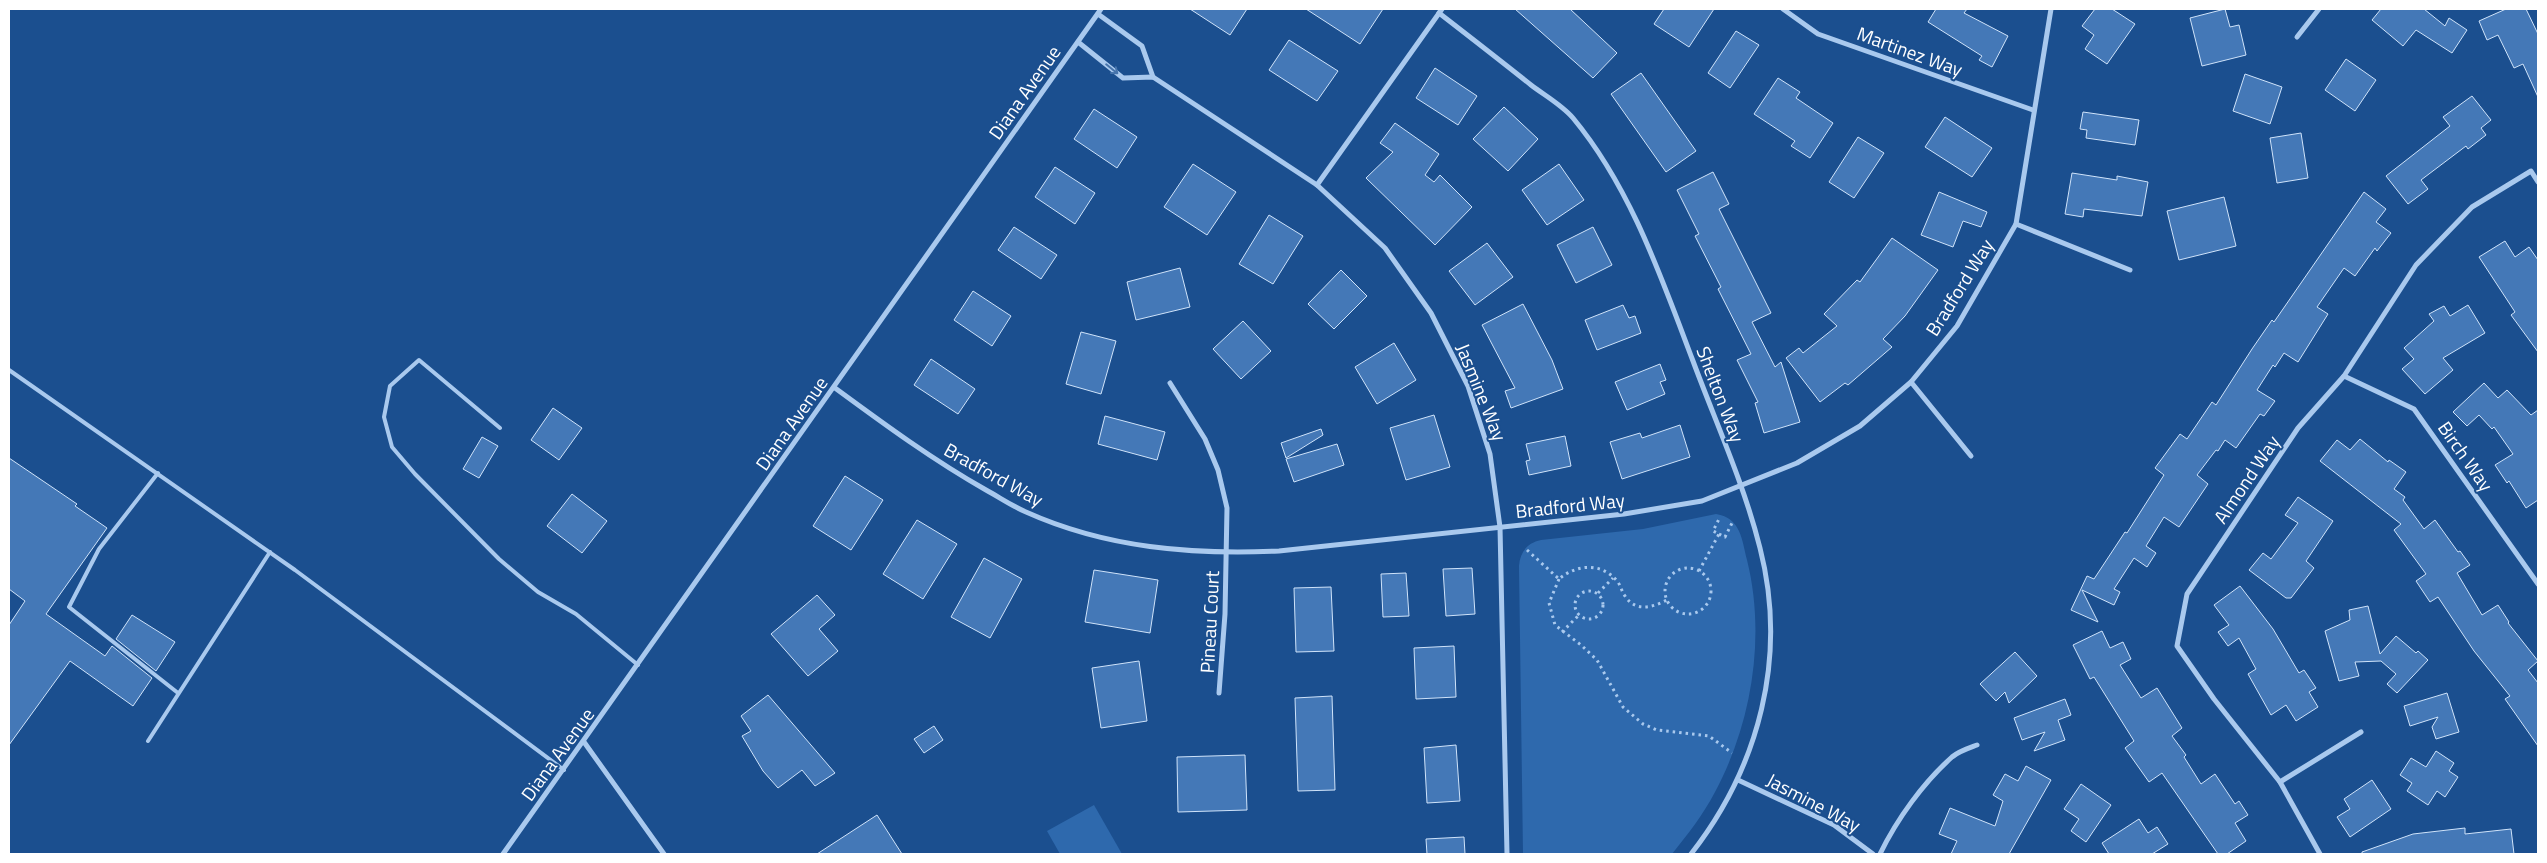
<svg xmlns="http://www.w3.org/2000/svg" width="2547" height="863" viewBox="0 0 2547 863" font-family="'Titillium Web',sans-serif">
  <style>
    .green { fill: #2e69ad }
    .building { fill: #4478b7; stroke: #cfe3fa }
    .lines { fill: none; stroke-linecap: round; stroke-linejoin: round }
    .path { stroke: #a9c9ee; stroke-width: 3; stroke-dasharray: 2.5 4; stroke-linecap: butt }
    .service { stroke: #a9c9ee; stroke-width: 4 }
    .minor { stroke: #a9c9ee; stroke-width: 5 }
    .oneway { stroke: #4674ac }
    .labels { text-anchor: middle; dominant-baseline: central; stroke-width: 4; stroke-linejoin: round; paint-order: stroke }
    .street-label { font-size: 19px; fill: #fff; stroke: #1b4f8f }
  </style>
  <rect width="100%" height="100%" fill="#1b4f8f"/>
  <g class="green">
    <path d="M 1716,514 C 1741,518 1742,540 1747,560 C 1766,636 1752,723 1715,792 C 1703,815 1688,834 1672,854 L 1523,854 L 1519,566 C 1520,552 1527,543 1541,540 L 1643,529 Z"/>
    <polygon points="1094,805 1122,854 1060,854 1047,831"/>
  </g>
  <g class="building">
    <polygon points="1190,9 1247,9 1230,35"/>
    <polygon points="1306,9 1383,9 1360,44"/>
    <polygon points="1515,9 1570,9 1617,53 1593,78"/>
    <polygon points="1664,9 1714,9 1689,47 1654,24"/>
    <polygon points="1936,9 1967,9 1964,13 2008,36 1992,67 1979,60 1982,56 1928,22"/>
    <polygon points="2095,9 2112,9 2135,24 2107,64 2085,49 2094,35 2082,26"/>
    <polygon points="2225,9 2230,27 2239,25 2246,55 2202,66 2190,18"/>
    <polygon points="2381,9 2424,9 2445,26 2449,18 2467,30 2452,53 2416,30 2403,46 2372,20"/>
    <polygon points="2506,9 2526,9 2538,34 2538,97 2523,64 2514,68 2498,35 2487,40 2479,21"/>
    <polygon points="1736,31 1759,45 1730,88 1708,73"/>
    <polygon points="1289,40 1338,71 1317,101 1269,70"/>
    <polygon points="2346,59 2376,80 2355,111 2325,90"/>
    <polygon points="1435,68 1477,96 1458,125 1416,98"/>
    <polygon points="1641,73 1696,151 1666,172 1611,94"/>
    <polygon points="2245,74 2282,87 2270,124 2233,111"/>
    <polygon points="1778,78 1800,92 1796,98 1833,123 1810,158 1791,146 1795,141 1754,114"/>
    <polygon points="2472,96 2491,120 2481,128 2486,135 2468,149 2466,146 2421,180 2428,189 2408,204 2386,176 2450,126 2443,117"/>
    <polygon points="1504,107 1538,139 1508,171 1473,139"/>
    <polygon points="1094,109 1137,137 1117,168 1074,139"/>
    <polygon points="2083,112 2139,120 2135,145 2086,138 2087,130 2080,129"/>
    <polygon points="1945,117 1992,148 1972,177 1925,147"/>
    <polygon points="1395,123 1439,154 1425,175 1434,182 1440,175 1472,207 1435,245 1366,178 1393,152 1380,143"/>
    <polygon points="2301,133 2308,178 2277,183 2270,138"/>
    <polygon points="1858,137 1884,153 1854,198 1829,182"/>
    <polygon points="1193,164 1236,192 1207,235 1164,207"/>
    <polygon points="1559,164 1584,200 1547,225 1522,190"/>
    <polygon points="1055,167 1095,193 1075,224 1035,197"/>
    <polygon points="1713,172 1729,204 1719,209 1771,313 1752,322 1775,367 1781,362 1800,422 1764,433 1755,403 1758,402 1737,360 1751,354 1718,289 1721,287 1695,236 1699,234 1677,190"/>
    <polygon points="2072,173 2117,180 2117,176 2148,182 2142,216 2084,209 2083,217 2065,214"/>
    <polygon points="1939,192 1987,212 1981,227 1963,221 1953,247 1921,235"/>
    <polygon points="2364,192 2386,209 2376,222 2391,233 2377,251 2375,248 2355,276 2344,268 2317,307 2328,314 2298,362 2284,353 2275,367 2273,365 2257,390 2275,401 2264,416 2260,414 2236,448 2225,440 2218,451 2216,450 2197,475 2208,484 2179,527 2164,517 2146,546 2156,553 2147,567 2134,558 2114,589 2120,592 2114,605 2082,590 2098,622 2071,610 2087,576 2094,579 2125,532 2127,533 2164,475 2155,468 2180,434 2187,439 2212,402 2216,405 2252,349 2272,320 2274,322"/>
    <polygon points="2224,197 2236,246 2179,260 2167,211"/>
    <polygon points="1269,215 1303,236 1273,284 1239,264"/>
    <polygon points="1014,227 1057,255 1041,279 998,250"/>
    <polygon points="1593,227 1612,265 1576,283 1557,245"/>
    <polygon points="1892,238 1938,270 1905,316 1883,339 1892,347 1848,385 1845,383 1820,402 1786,358 1799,348 1803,353 1837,326 1824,314 1857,280 1860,282"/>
    <polygon points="2505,241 2515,257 2529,247 2538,260 2538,352 2511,315 2515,312 2479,257"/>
    <polygon points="1487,243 1513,277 1475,305 1449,271"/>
    <polygon points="1180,268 1190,307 1136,320 1127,282"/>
    <polygon points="1341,270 1367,296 1334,329 1308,304"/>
    <polygon points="973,291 1011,316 992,346 954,320"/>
    <polygon points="1523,304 1552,360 1563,389 1511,408 1505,391 1515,388 1482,325"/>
    <polygon points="1623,305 1629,318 1635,316 1641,333 1597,350 1585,320"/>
    <polygon points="2468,305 2485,333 2443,358 2453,370 2425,394 2402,369 2414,359 2404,348 2434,321 2429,314 2444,306 2450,316"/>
    <polygon points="1243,321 1271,351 1241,379 1213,349"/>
    <polygon points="1081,332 1116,341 1101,394 1066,384"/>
    <polygon points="1394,343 1416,380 1377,404 1355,367"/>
    <polygon points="931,359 975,389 958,414 914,385"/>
    <polygon points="1660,364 1666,380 1660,382 1665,394 1627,410 1615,382"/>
    <polygon points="2484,383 2498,398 2507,390 2531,415 2538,410 2538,500 2526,508 2509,481 2507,483 2495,465 2513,454 2494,427 2492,429 2479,415 2467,426 2453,412"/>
    <polygon points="553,408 582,428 559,460 531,440"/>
    <polygon points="1434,415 1450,467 1406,480 1390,428"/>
    <polygon points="1105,416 1165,432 1157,460 1098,444"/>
    <polygon points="1680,425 1690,457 1622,479 1610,442 1640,433 1642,438"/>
    <polygon points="1321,429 1323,435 1286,458 1281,443"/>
    <polygon points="1565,436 1571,466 1529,475 1526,461 1530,460 1526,444"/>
    <polygon points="482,437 498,446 479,478 463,469"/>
    <polygon points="2360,439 2388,462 2389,460 2406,472 2394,489 2405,497 2403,500 2424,529 2435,520 2458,552 2460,551 2470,565 2457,573 2482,615 2498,605 2509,622 2508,623 2538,661 2528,670 2538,683 2538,746 2505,699 2510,696 2474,651 2438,597 2430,602 2416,581 2426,574 2394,530 2401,524 2320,461 2337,440 2350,450"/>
    <polygon points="1337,444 1344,465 1294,482 1286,459"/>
    <polygon points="9,458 77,504 75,506 107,528 46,614 105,656 112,646 152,678 133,706 70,661 9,745 9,625 25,601 9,589"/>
    <polygon points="845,476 883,500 851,550 813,526"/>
    <polygon points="572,494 607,521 582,553 547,526"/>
    <polygon points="2298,497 2333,521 2306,561 2314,568 2291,598 2286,598 2249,570 2263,553 2271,559 2298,523 2285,515"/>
    <polygon points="917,520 957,544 923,599 883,574"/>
    <polygon points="984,558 1022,579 990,638 951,617"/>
    <polygon points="1472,568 1475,614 1446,616 1443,569"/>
    <polygon points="1094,570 1158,580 1150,633 1085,622"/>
    <polygon points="1406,573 1409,616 1383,617 1381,574"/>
    <polygon points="2240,586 2273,629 2299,673 2304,670 2316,688 2309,692 2318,707 2296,721 2286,705 2271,715 2248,674 2256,669 2239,638 2228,646 2218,632 2229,625 2214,605"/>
    <polygon points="1331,587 1334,651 1296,652 1294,588"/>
    <polygon points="817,595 835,615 819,629 838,651 808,676 771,634"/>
    <polygon points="2368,606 2380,654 2396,636 2416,653 2418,651 2428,660 2397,693 2387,684 2396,674 2381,661 2355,662 2359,676 2339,681 2325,631 2350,620 2349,610"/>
    <polygon points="132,615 175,642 156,671 116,639"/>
    <polygon points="2102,631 2110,648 2123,642 2131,659 2120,665 2141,698 2157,688 2182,728 2172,736 2186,755 2184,757 2201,784 2215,774 2235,804 2239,801 2248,815 2235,823 2246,841 2227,854 2218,854 2162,773 2149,782 2125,748 2134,741 2094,677 2090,679 2073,645"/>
    <polygon points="1454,646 1456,697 1416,699 1414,648"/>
    <polygon points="2015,652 2037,676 2009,703 2005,692 1996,701 1980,684"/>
    <polygon points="1139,661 1147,721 1101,728 1092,668"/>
    <polygon points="2447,693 2459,732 2436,739 2432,727 2438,717 2410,726 2404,706"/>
    <polygon points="768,695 835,773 815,786 802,770 778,788 763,771 742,736 751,731 741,716"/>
    <polygon points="1332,696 1335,790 1298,791 1295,698"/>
    <polygon points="2065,699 2071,715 2058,720 2065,740 2034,751 2045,732 2022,740 2014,718"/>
    <polygon points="934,726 943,740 924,753 914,739"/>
    <polygon points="1456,745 1460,801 1427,803 1424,748"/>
    <polygon points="2436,751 2454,763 2449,771 2458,777 2445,797 2437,791 2428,805 2407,791 2412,783 2400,775 2411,758 2426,767"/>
    <polygon points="1245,755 1247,810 1178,812 1177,757"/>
    <polygon points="2026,766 2051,780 2009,854 1951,854 1957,841 1939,834 1950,808 1995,826 2003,801 1993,795 2005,774 2018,781"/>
    <polygon points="2372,780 2391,809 2350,837 2337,817 2350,809 2344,799"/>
    <polygon points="2081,784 2111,805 2086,842 2071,831 2079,819 2064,809"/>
    <polygon points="877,815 902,854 817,854"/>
    <polygon points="2139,819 2148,833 2157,827 2168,844 2152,854 2109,854 2102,843"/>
    <polygon points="2465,828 2465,834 2511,829 2514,854 2362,854 2362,852 2413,834"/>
    <polygon points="1464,837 1465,854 1427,854 1426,839"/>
  </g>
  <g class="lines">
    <g class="path">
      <polyline points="1719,534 1725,537 1732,523"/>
      <path d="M 1527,550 L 1559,579 C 1577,564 1602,562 1618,582 C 1621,587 1622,592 1625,596 C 1636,613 1653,607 1667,600"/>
      <circle cx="1688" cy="591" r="23"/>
      <polyline points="1699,571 1719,534 1713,531 1720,517"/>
      <polyline points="1559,579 1549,603 1555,625 1581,645 1597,660 1623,707 1643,724 1657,730 1709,736 1732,753"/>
      <circle cx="1589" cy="605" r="14"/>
      <polyline points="1598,593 1613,578"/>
      <polyline points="1562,632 1579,615"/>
    </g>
    <g class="service">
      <polyline points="9,370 295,570 564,770"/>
      <polyline points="500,428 419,360 390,386 384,417 392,447 415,474 499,559 538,592 576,614 638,665"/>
      <polyline points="158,473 99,549 69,607 178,693"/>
      <polyline points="148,741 270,552"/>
    </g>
    <g class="minor">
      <polyline points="1783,9 1818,34 2033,110"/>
      <path d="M 1439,13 C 1470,37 1501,61 1531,85 C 1544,95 1562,105 1573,118 C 1631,188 1661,277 1693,361 C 1716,423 1744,484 1760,548 C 1788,657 1759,767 1691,854"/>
      <polyline points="1098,14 1142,46 1153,77"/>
      <polyline points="2297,37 2319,9"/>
      <polyline points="1078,42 1123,78 1153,77 1317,185 1385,248 1431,313 1468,386 1490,454 1500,527 1507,854"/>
      <polyline points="1317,185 1442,9"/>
      <polyline points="2016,224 2130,270"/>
      <polyline points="2344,376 2414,409 2538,584"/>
      <polyline points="1911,382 1971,456"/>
      <polyline points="1170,383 1205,439 1218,470 1227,508 1225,614 1219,693"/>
      <path d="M 835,388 C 884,424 933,460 986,490 C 999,497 1012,506 1026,512 C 1106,548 1192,555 1279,551 L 1624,514 L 1702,501 L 1797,463 L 1860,426 L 1911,382 L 1957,326 L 2016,224 L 2051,9"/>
      <polyline points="584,742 664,854"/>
      <polyline points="1738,780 1834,825 1873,854"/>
      <polyline points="2280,782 2361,732"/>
      <polyline points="503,854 1101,9"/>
      <path d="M 1880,854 C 1897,819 1923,783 1952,757 C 1959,751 1969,748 1977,745"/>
      <polyline points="2320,854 2280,782 2214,699 2177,646 2187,594 2298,428 2344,376 2416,265 2472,207 2531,171 2538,182"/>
    </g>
  </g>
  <defs><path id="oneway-shaft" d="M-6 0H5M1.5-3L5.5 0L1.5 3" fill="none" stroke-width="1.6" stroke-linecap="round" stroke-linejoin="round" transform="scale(1.25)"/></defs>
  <use class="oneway" href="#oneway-shaft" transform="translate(1112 69) rotate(39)"/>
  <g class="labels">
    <g class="street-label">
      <text transform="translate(1910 51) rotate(20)">Martinez Way</text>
      <text transform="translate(1024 92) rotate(-55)">Diana Avenue</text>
      <text transform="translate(1959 287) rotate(-58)">Bradford Way</text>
      <text transform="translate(1482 392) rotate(68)">Jasmine Way</text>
      <text transform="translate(1721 394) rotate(69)">Shelton Way</text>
      <text transform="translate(791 423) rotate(-55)">Diana Avenue</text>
      <text transform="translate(2466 456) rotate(55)">Birch Way</text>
      <text transform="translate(994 474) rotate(29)">Bradford Way</text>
      <text transform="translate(2246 479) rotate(-56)">Almond Way</text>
      <text transform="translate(1570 505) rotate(-6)">Bradford Way</text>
      <text transform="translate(1209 622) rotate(-87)">Pineau Court</text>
      <text transform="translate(557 754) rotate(-54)">Diana Avenue</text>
      <text transform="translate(1814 802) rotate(28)">Jasmine Way</text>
    </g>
  </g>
  <rect width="2547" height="863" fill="none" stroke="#ffffff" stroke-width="20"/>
</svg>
